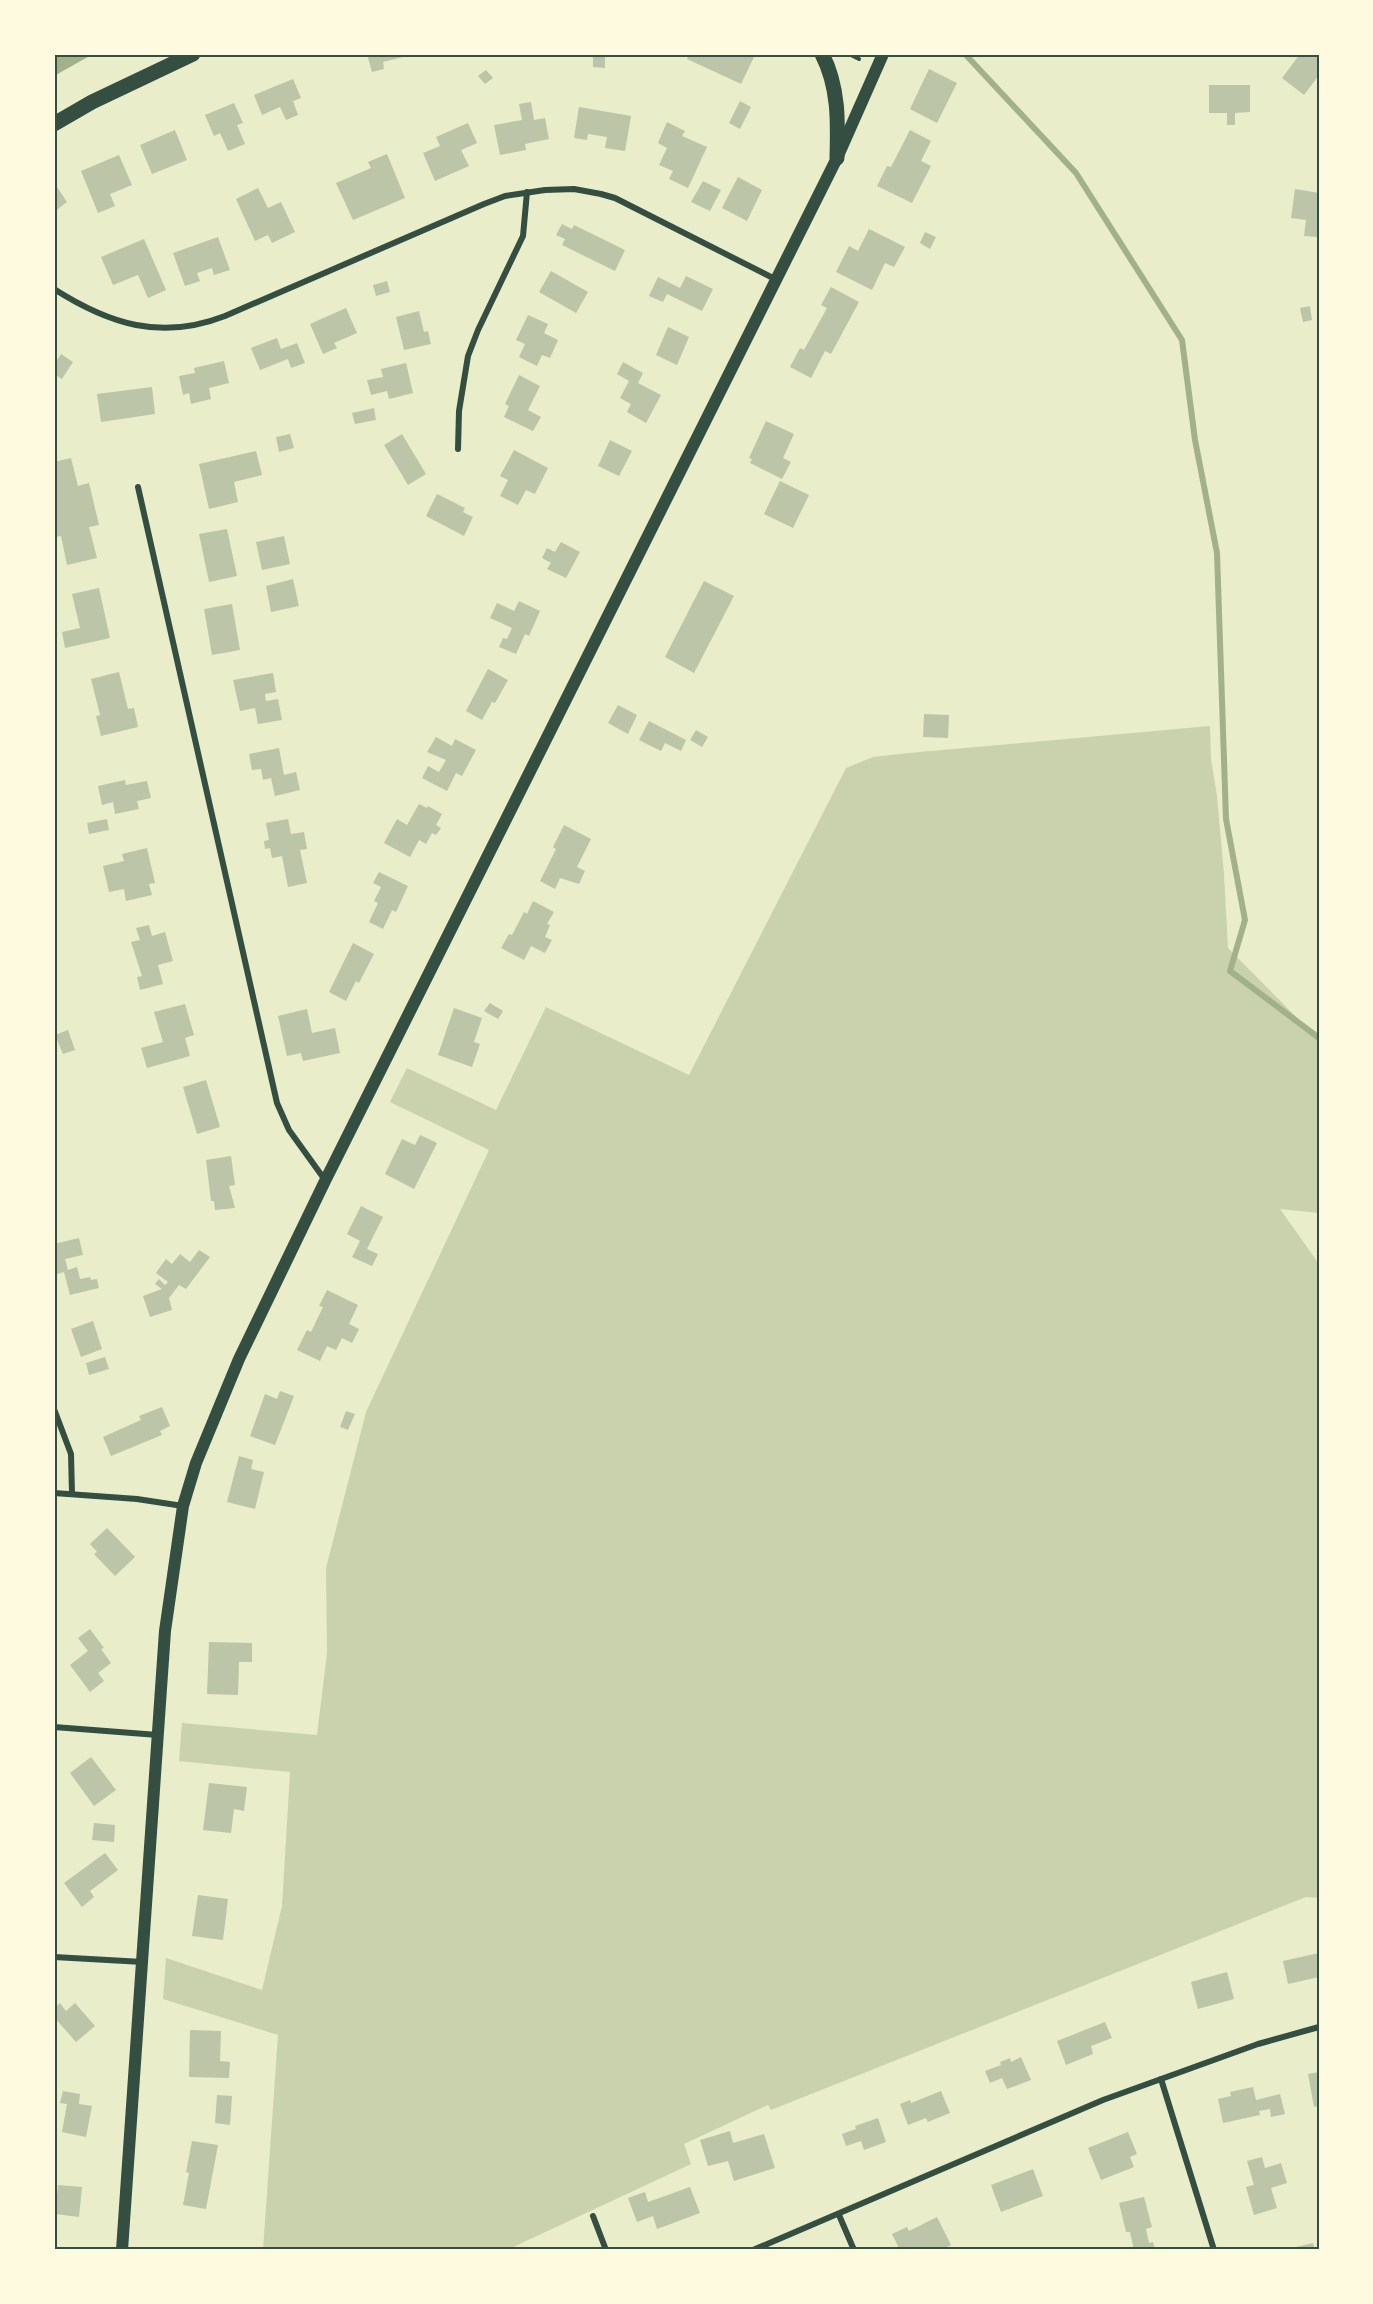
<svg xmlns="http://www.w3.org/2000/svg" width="1373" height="2304" viewBox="0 0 1373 2304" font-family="Inter,sans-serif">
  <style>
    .green { fill: #cad2ad }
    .water { fill: #a3b18a }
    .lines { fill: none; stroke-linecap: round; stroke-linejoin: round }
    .stream { stroke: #a3b18a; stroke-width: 6 }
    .building { fill: #bcc5a7 }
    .path { stroke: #344e41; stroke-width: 4 }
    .minor { stroke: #344e41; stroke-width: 6 }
    .secondary { stroke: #344e41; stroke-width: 12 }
    .primary { stroke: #344e41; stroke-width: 15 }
    .neatline { fill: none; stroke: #344e41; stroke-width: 2 }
  </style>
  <rect width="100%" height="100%" fill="#e9edc9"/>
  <polygon class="green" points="1210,726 1211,759 1217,796 1224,874 1228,948 1319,1040 1319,1213 1280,1209 1319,1264 1319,1898 1306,1897 771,2110 768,2105 684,2144 691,2164 507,2250 263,2250 278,2035 163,1999 166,1958 262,1990 282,1906 290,1772 179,1761 182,1723 317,1735 327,1653 326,1568 366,1412 489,1150 390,1102 407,1068 496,1110 546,1007 689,1075 846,768 873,757 909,753"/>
  <polygon class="water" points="54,54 93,54 54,76"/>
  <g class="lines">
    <polyline class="stream" points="965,54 1076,173 1182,340 1195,440 1217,553 1226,819 1245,920 1230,971 1319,1038"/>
  </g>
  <g class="building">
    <polygon points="367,54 411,54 411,55 383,62 384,69 372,72"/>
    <polygon points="593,54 605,54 605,68 593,67"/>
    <polygon points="689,54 748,54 754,57 741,84 687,59"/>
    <polygon points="1300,54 1319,54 1319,75 1304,95 1282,78"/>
    <polygon points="929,69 957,83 937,123 910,109"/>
    <polygon points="486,70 493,78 485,84 478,76"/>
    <polygon points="293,79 301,98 293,101 298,115 286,120 280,107 262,115 254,95"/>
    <polygon points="1209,85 1250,85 1250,112 1235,113 1235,125 1227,125 1227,113 1209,113"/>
    <polygon points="740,101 751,107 740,129 729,123"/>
    <polygon points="531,102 534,120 545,118 549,139 525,144 526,150 500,155 494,125 522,120 519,104"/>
    <polygon points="234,103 243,123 237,125 245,144 228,151 220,133 214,136 205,115"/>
    <polygon points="579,107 631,116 625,151 605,148 607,137 588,134 587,140 574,138"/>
    <polygon points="667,122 685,131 682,136 707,147 688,188 669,179 673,171 659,165 667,148 658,143"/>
    <polygon points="468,123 477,143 461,150 469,166 435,181 423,153 440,146 436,137"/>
    <polygon points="175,130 187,160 152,174 140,145"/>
    <polygon points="910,130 931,141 921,161 931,166 912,203 877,186 887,166 891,167"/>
    <polygon points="387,154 405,198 353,220 336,183 371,168 368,162"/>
    <polygon points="119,155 132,185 110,194 115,206 98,213 81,171"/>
    <polygon points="738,177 762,190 747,221 722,208"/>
    <polygon points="703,181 721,190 710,211 691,202"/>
    <polygon points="57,187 67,202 54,212 54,189"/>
    <polygon points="258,188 268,208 281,202 295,232 272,243 268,235 255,241 236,199"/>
    <polygon points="1295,189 1319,193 1317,237 1304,236 1306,220 1291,218"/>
    <polygon points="562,224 572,229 574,225 625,250 615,271 562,245 565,239 556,235"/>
    <polygon points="869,229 905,247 894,267 885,263 872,290 836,272 849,246 858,251"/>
    <polygon points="925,232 936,237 930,249 920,243"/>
    <polygon points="218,237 230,270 214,275 212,268 197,273 200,281 185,286 173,253"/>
    <polygon points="144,239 166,290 148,298 138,275 113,285 101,257"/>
    <polygon points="551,271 588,292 576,313 539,292"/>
    <polygon points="686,276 713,289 702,311 667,294 663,302 649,296 658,277 680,288"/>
    <polygon points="387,281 390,292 376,296 373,285"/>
    <polygon points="831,287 859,302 831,354 825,351 811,378 790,367 800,348 804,350 827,308 821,305"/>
    <polygon points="1310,306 1312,320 1303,322 1300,308"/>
    <polygon points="346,308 357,333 334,343 337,348 323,354 310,324"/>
    <polygon points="419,311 424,332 428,331 431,344 404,350 396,317"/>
    <polygon points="528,315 548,324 544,333 558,340 550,358 542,355 537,366 519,357 525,344 516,340"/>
    <polygon points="668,327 689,337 677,365 656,355"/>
    <polygon points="277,338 281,349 297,343 305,363 291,368 288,359 260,370 251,348"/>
    <polygon points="61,354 73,362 62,379 54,374 54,365"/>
    <polygon points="224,361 229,383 209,388 211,399 191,404 189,393 183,395 179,376 195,373 194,368"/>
    <polygon points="623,362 643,373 638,383 661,395 646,423 627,412 631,404 620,398 629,381 617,374"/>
    <polygon points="406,363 413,393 389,399 387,391 371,395 367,380 383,377 381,369"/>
    <polygon points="519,375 540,386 528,410 541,417 533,431 504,417 509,406 505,404"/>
    <polygon points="152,387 155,414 101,422 97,394"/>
    <polygon points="374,408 376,420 355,424 352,413"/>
    <polygon points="766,421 794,434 783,458 791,462 782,479 750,463 752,459 749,458"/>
    <polygon points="290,434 294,448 279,452 276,437"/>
    <polygon points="402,434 426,474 408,485 384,445"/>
    <polygon points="610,440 632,451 619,476 598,466"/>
    <polygon points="514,450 548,468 535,494 526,490 518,505 500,496 508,480 500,476"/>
    <polygon points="256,451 262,475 234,482 238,502 209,509 199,464"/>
    <polygon points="71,458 78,486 89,483 99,525 89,527 97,558 67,565 61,536 54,537 54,462"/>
    <polygon points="780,481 809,495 793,528 764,514"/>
    <polygon points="437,494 465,508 463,512 473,517 464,536 426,516"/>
    <polygon points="227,529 237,576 209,582 199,534"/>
    <polygon points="284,536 290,564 262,570 256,542"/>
    <polygon points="561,542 580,552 566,578 547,569 551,563 542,558 547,548 555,552"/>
    <polygon points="293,579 299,606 271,612 266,586"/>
    <polygon points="704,581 734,596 694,673 665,657"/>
    <polygon points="99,588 110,638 65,648 62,632 80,628 72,594"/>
    <polygon points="519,601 540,611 529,636 525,634 516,654 499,647 503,638 507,639 512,628 490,618 497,603 514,611"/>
    <polygon points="232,604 240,650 212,655 204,609"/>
    <polygon points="488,669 508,680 495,703 492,702 482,720 466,711"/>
    <polygon points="119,672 128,709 134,708 138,727 101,736 96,716 100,715 91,679"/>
    <polygon points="273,673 276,692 265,694 266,701 278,699 282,720 258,724 255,708 240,711 233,680"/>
    <polygon points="618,705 637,715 628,734 608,723"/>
    <polygon points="924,714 949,715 948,738 923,737"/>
    <polygon points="649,721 686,740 681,751 665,743 661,751 639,740"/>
    <polygon points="696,730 708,737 702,747 690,740"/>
    <polygon points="436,737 452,746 455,739 476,750 462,776 456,773 447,791 422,778 428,766 439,772 446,760 427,752"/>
    <polygon points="279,748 284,775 296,772 300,790 275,796 271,778 263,780 261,769 252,770 249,754"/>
    <polygon points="125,780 126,785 147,781 151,798 137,801 139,809 115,814 113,802 102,805 98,786"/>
    <polygon points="419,804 427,808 428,806 442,814 436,825 441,828 436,835 432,833 426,844 419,840 410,857 384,843 397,819 407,825"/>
    <polygon points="107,819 109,830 89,834 87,823"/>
    <polygon points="288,819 291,834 304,832 307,849 300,850 307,883 288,887 282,856 272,858 270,848 265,849 264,841 269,840 266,823"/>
    <polygon points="564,825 591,839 577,867 585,871 579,884 560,878 555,889 540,881 556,849 553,847"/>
    <polygon points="147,848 155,883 149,884 152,895 126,901 124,889 109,892 103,866 124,861 122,854"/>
    <polygon points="379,872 408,886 396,912 392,910 383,929 369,922 378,903 374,901 381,887 373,883"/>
    <polygon points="533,901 554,912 547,924 550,925 545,937 552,940 545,953 531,946 524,960 501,948 509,934 512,935 524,912 527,914"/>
    <polygon points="149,925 152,936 165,932 173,961 158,965 163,984 140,990 137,977 142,976 131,942 140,940 136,928"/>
    <polygon points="353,943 374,954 359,983 356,981 346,1001 329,992"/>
    <polygon points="490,1003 503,1011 498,1019 484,1011"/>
    <polygon points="185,1004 194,1035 185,1038 190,1056 147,1068 141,1048 163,1042 154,1012"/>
    <polygon points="454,1008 482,1018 474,1042 480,1044 472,1067 438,1055"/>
    <polygon points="307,1009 312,1033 335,1028 340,1053 303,1061 301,1053 287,1056 278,1016"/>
    <polygon points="68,1030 75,1050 63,1054 55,1035"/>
    <polygon points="206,1080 220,1127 197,1134 183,1087"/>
    <polygon points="420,1135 437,1143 414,1189 385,1174 402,1139 415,1145"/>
    <polygon points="231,1156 235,1185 229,1186 235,1208 215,1210 214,1201 211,1201 206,1160"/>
    <polygon points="361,1206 383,1217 367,1249 378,1254 372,1266 352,1257 360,1241 347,1234"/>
    <polygon points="79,1238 83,1255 65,1259 68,1270 77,1267 80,1279 90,1277 91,1280 97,1279 99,1288 70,1295 64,1272 54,1275 54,1244"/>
    <polygon points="199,1250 210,1257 186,1289 179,1285 169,1298 172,1310 150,1317 143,1296 162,1289 155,1284 159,1279 165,1285 168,1282 156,1273 166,1259 172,1264 180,1254 190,1262"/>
    <polygon points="327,1290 358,1305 349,1324 359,1329 352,1343 342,1338 336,1350 327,1346 320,1361 297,1350 307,1330 311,1332 323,1307 319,1306"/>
    <polygon points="93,1321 102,1349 81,1357 71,1329"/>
    <polygon points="105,1357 109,1369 89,1375 86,1363"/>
    <polygon points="280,1391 294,1396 275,1445 250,1436 265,1394 277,1399"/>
    <polygon points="162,1407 170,1426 160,1431 162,1435 111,1456 103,1437 141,1420 139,1416"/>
    <polygon points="346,1411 355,1414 348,1430 340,1427"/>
    <polygon points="239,1456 253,1460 251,1469 264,1472 255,1509 227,1502"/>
    <polygon points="107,1528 135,1557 115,1576 94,1554 97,1552 90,1544"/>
    <polygon points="90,1629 104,1648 101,1649 111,1663 98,1673 104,1681 90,1692 70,1665 88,1651 78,1638"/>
    <polygon points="209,1642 252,1643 252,1662 239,1662 238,1695 207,1694"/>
    <polygon points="91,1757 116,1790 94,1806 70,1773"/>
    <polygon points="209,1783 247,1787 244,1811 234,1809 231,1833 203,1830"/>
    <polygon points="94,1823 115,1825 114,1842 92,1840"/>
    <polygon points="105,1853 118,1870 90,1891 94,1897 82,1907 64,1883"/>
    <polygon points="198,1895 228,1899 223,1940 192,1936"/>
    <polygon points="1319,1953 1319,1977 1288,1984 1283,1961"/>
    <polygon points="1227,1972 1234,1999 1198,2009 1191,1982"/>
    <polygon points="60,2003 66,2011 75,2003 95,2026 76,2042 54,2017 54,2009"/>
    <polygon points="1105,2022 1112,2038 1091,2046 1093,2054 1066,2065 1057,2041"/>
    <polygon points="190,2030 221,2031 220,2061 230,2062 229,2078 189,2077"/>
    <polygon points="1021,2057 1031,2080 1007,2089 1002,2078 990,2083 985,2071 1001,2065 1000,2062 1010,2058 1011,2062"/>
    <polygon points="1319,2072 1319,2106 1314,2107 1308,2074"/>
    <polygon points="1253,2087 1256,2100 1280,2094 1285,2114 1271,2117 1270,2109 1259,2111 1260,2115 1223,2123 1218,2099 1231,2096 1230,2092"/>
    <polygon points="63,2091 80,2094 79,2104 92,2106 86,2137 62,2132 67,2104 60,2103"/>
    <polygon points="941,2091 950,2113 928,2122 926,2118 908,2125 900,2104 910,2100 911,2103"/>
    <polygon points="217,2095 232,2096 230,2125 215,2123"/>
    <polygon points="878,2118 886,2142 864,2150 861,2141 846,2146 842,2134 856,2129 855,2126"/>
    <polygon points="730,2131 733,2143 764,2134 775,2168 734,2181 728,2161 708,2166 700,2140"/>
    <polygon points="1128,2132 1137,2154 1130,2157 1134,2167 1101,2180 1088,2148"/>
    <polygon points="192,2141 218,2145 206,2209 183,2205 189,2173 186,2172"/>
    <polygon points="1262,2157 1265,2168 1281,2163 1287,2183 1271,2188 1277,2208 1254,2215 1246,2187 1254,2185 1247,2161"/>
    <polygon points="1033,2169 1043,2196 1001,2212 991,2185"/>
    <polygon points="58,2185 82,2187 79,2217 55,2214"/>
    <polygon points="690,2187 700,2213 657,2229 653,2216 637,2222 628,2198 645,2192 648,2202"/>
    <polygon points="1144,2197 1152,2227 1146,2229 1149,2243 1153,2242 1155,2250 1134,2250 1130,2232 1126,2232 1119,2203"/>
    <polygon points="937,2217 951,2245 940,2250 900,2250 892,2234 907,2227 909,2231"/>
    <polygon points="1313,2243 1315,2250 1288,2250 1288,2249"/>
  </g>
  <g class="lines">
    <polyline class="path" points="849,54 859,59"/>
    <g class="minor">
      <path d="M 54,289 C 109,324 161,341 225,316 L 484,204 L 505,196 L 545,190 L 574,189 L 601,194 L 615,198 L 775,279"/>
      <polyline points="458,449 459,411 468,356 478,330 523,236 527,192"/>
      <polyline points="138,487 277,1103 289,1130 325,1180"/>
      <polyline points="54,1409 71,1454 72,1494"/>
      <polyline points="54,1493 137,1499 183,1506"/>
      <polyline points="54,1727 158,1735"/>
      <polyline points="54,1957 143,1962"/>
      <polyline points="1161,2079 1214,2250"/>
      <polyline points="839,2215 854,2250"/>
      <polyline points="593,2216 606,2250"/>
      <polyline points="753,2250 1103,2100 1258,2044 1319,2027"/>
    </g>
    <polyline class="secondary" points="122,2250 165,1631 183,1506 196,1463 239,1359 325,1181 837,158 883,54"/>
    <g class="primary">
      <path d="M 822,54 C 839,87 838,122 837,158"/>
      <polyline points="54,124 92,102 193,54"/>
    </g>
  </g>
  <rect width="1373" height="2304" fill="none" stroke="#fefae0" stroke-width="111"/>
  <rect x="56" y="56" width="1262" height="2192" class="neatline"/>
</svg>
